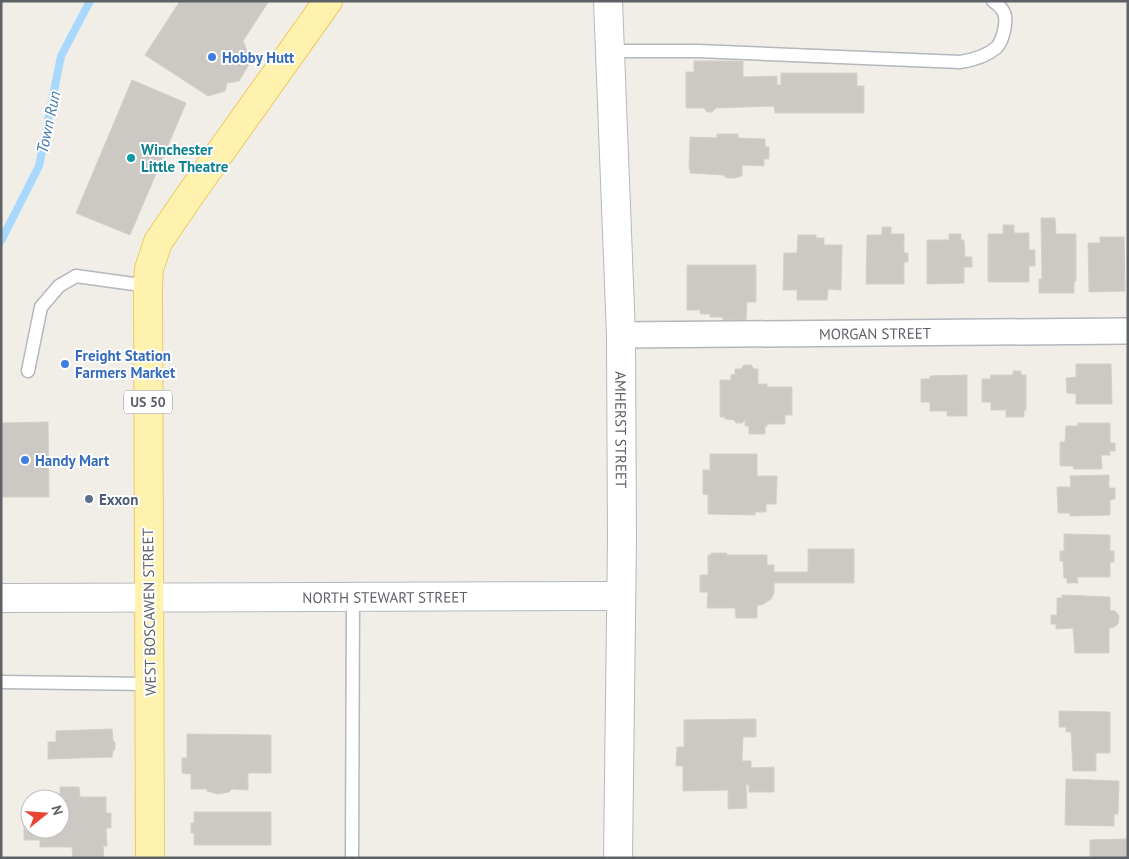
<svg xmlns="http://www.w3.org/2000/svg" width="1129" height="859" viewBox="0 0 1129 859" font-family="'PT Sans',sans-serif">
  <style>
    .lines { fill: none; stroke-linecap: round; stroke-linejoin: round }
    .stream { stroke: #a9d8fe; stroke-width: 8 }
    .building { fill: #ccc9c4; stroke: #d5d0c5 }
    .lane-casing { stroke: #b4b7bb; stroke-width: 15 }
    .street-casing { stroke: #b4b7bb; stroke-width: 28 }
    .secondary-casing { stroke: #b5b9be; stroke-width: 30 }
    .primary-casing { stroke: #f1ca5f; stroke-width: 30 }
    .lane { stroke: #fff; stroke-width: 12 }
    .street { stroke: #fff; stroke-width: 25 }
    .secondary { stroke: #fff; stroke-width: 28 }
    .primary { stroke: #fef2ae; stroke-width: 28 }
    .shop-dot { fill: #3f7fe0; stroke: #fff; stroke-width: 2 }
    .culture-dot { fill: #0f9aa8; stroke: #fff; stroke-width: 2 }
    .service-dot { fill: #5c6f8a; stroke: #fff; stroke-width: 2 }
    .labels { text-anchor: middle; dominant-baseline: central; stroke-width: 4; stroke-linejoin: round; paint-order: stroke }
    .shield { fill: #fff; stroke: #8e9195; stroke-width: 1 }
    .shield-label { font-size: 14px; font-weight: bold; fill: #5e6267 }
    .shop-label { font-size: 15px; font-weight: bold; fill: #366cbe; stroke: #fff; text-anchor: start }
    .culture-label { font-size: 15px; font-weight: bold; fill: #0d838f; stroke: #fff; text-anchor: start }
    .street-label { font-size: 15px; fill: #5e6267; stroke: #fff }
    .service-label { font-size: 15px; font-weight: bold; fill: #4e5e75; stroke: #fff; text-anchor: start }
    .water-label { font-size: 16px; font-style: italic; fill: #4378b2; stroke: #fff }
  </style>
  <rect width="100%" height="100%" fill="#f0eee7"/>
  <g class="lines">
    <polyline class="stream" points="1,241 39,166 61,56 90,1"/>
  </g>
  <g class="building">
    <polygon points="180,1 269,1 243,41 251,61 239,81 227,83 225,91 208,96 145,55"/>
    <polygon points="694,61 743,61 743,77 777,76 777,85 781,85 781,73 857,73 857,86 864,86 864,113 775,113 774,106 716,108 712,112 707,112 704,108 686,108 686,72 694,72"/>
    <polygon points="132,80 186,103 130,235 76,213"/>
    <polygon points="717,134 738,134 738,138 765,139 765,147 769,147 769,159 764,159 764,166 742,165 742,176 735,178 727,178 723,175 690,173 690,169 689,169 690,137 717,138"/>
    <polygon points="1041,218 1055,218 1056,234 1076,234 1076,281 1074,281 1074,293 1039,293 1039,279 1042,279"/>
    <polygon points="1003,225 1014,225 1014,233 1029,233 1029,250 1035,250 1035,266 1029,266 1029,282 988,282 988,234 1003,234"/>
    <polygon points="882,227 891,227 891,234 904,234 904,253 908,253 908,262 904,262 904,284 866,284 867,235 882,235"/>
    <polygon points="949,234 961,234 961,240 964,240 965,257 972,257 972,267 964,267 964,283 927,284 927,240 949,240"/>
    <polygon points="798,235 816,235 816,238 824,238 824,245 842,245 841,290 828,289 827,300 797,300 797,290 783,290 784,253 797,253"/>
    <polygon points="1100,237 1124,237 1125,291 1089,292 1088,243 1100,243"/>
    <polygon points="687,265 756,265 756,302 747,302 746,320 723,320 723,317 710,317 710,314 700,314 700,310 687,310"/>
    <polygon points="1076,364 1111,364 1112,404 1076,404 1076,394 1067,393 1066,378 1076,377"/>
    <polygon points="744,365 751,365 754,369 758,369 758,384 767,384 767,387 792,387 792,415 785,415 785,424 767,424 767,426 765,426 765,434 749,434 749,426 745,426 745,420 742,423 736,423 734,420 725,419 725,417 720,417 720,380 731,380 731,375 735,374 735,369 741,369"/>
    <polygon points="1013,371 1021,371 1021,375 1026,375 1026,410 1024,410 1024,417 1006,417 1006,410 991,410 991,402 982,402 982,379 990,379 991,375 1013,375"/>
    <polygon points="967,375 967,416 947,416 947,411 930,411 930,402 921,402 921,379 930,379 930,376"/>
    <polygon points="48,422 49,497 1,497 1,423"/>
    <polygon points="1078,423 1110,423 1110,443 1115,443 1115,451 1110,451 1110,455 1101,455 1102,469 1073,469 1074,466 1060,466 1060,442 1065,442 1066,426 1078,426"/>
    <polygon points="710,454 757,454 757,476 777,476 776,504 766,504 766,512 755,512 755,515 708,514 708,495 703,494 703,470 710,470"/>
    <polygon points="1109,475 1109,488 1115,488 1115,499 1110,500 1110,515 1070,516 1070,513 1058,513 1057,487 1071,487 1070,476"/>
    <polygon points="1064,534 1110,535 1110,551 1114,551 1114,562 1110,562 1110,577 1077,577 1078,583 1067,583 1067,578 1064,578 1063,561 1060,561 1060,551 1064,551"/>
    <polygon points="808,549 854,549 854,583 774,583 774,593 771,599 762,605 757,605 757,618 736,618 735,608 707,608 708,592 700,592 700,575 708,575 708,555 711,555 711,553 727,553 726,555 767,555 767,565 774,565 774,572 808,572"/>
    <polygon points="1062,595 1110,597 1110,610 1115,611 1119,616 1118,624 1112,628 1109,628 1109,653 1075,653 1073,628 1056,629 1056,624 1051,624 1051,615 1057,615 1057,598 1062,598"/>
    <polygon points="1059,711 1110,712 1110,753 1096,753 1096,771 1073,771 1071,732 1066,732 1066,727 1059,727"/>
    <polygon points="756,719 756,737 743,737 742,761 751,761 751,768 774,767 774,792 749,792 749,785 746,785 747,808 728,809 728,790 683,791 683,766 676,766 677,747 684,747 684,720"/>
    <polygon points="112,729 113,740 115,743 115,749 113,751 112,757 48,759 48,742 56,742 56,731"/>
    <polygon points="187,734 271,735 271,773 248,773 248,790 232,789 229,792 218,794 207,791 207,789 191,789 191,774 182,773 182,758 187,758"/>
    <polygon points="1066,779 1119,781 1118,814 1114,814 1114,826 1065,825"/>
    <polygon points="60,787 79,787 80,797 106,797 106,813 111,813 111,828 106,828 107,846 103,846 104,858 73,858 72,847 40,847 40,840 24,840 24,822 30,822 30,829 60,829"/>
    <polygon points="194,812 271,812 271,845 194,845 194,833 191,833 191,823 194,823"/>
    <polygon points="1128,839 1128,858 1090,858 1090,840"/>
  </g>
  <g class="lines">
    <g class="lane-casing">
      <g id="lane">
        <path d="M 610,51 L 698,51 L 960,62 C 973,60 985,57 996,48 C 1001,43 1002,38 1004,31 C 1007,17 1006,10 993,1"/>
        <polyline points="28,371 41,307 59,286 76,276 148,286"/>
        <polyline points="1,682 150,684"/>
        <polyline points="352,858 353,598"/>
      </g>
    </g>
    <g class="street-casing">
      <g id="street">
        <path id="s1" d="M 621,335 L 1128,331"/>
      </g>
    </g>
    <g class="secondary-casing">
      <g id="secondary">
        <path id="s2" d="M 608,1 L 621,335 L 622,539 L 618,858"/>
        <path id="s3" d="M 1,598 L 620,596"/>
      </g>
    </g>
    <g class="primary-casing">
      <polyline id="primary" points="150,858 148,286 149,269 158,242 190,195 328,1"/>
    </g>
    <use href="#lane" class="lane"/>
    <use href="#street" class="street"/>
    <use href="#secondary" class="secondary"/>
    <use href="#primary" class="primary"/>
  </g>
  <g class="shop-dot">
    <circle cx="212" cy="57" r="5"/>
    <circle cx="65" cy="364" r="5"/>
    <circle cx="25" cy="460" r="5"/>
  </g>
  <circle class="culture-dot" cx="131" cy="158" r="5"/>
  <circle class="service-dot" cx="89" cy="499" r="5"/>
  <g class="labels">
    <rect class="shield" x="124" y="390.5" width="48" height="23" rx="4"/>
    <g class="shield-label">
      <text x="148" y="402">US 50</text>
    </g>
    <g class="shop-label">
      <text x="222" y="57">Hobby Hutt</text>
      <text x="75" y="355">Freight Station<tspan x="75" dy="17">Farmers Market</tspan></text>
      <text x="35" y="460">Handy Mart</text>
    </g>
    <g class="culture-label">
      <text x="141" y="149">Winchester<tspan x="141" dy="17">Little Theatre</tspan></text>
    </g>
    <g class="street-label">
      <text stroke="none"><textPath href="#s1" startOffset="254">MORGAN STREET</textPath></text>
      <text stroke="none"><textPath href="#s2" startOffset="429">AMHERST STREET</textPath></text>
      <text stroke="none"><textPath href="#s3" startOffset="384">NORTH STEWART STREET</textPath></text>
      <text transform="translate(149 612) rotate(-91)">WEST BOSCAWEN STREET</text>
    </g>
    <g class="service-label">
      <text x="99" y="499">Exxon</text>
    </g>
    <g class="water-label">
      <text transform="translate(48 122) rotate(-78)">Town Run</text>
    </g>
  </g>
  <rect width="1129" height="859" fill="none" stroke="#5e6267" stroke-width="5"/>
  <g transform="translate(45 814) rotate(73)"><circle r="24" fill="#ffffff" stroke="#bfc0c2"/>
  <path d="M0-4L9 19L0 12L-9 19Z" fill="#e84535"/>
  <text y="-8" font-size="14" font-weight="bold" text-anchor="middle" fill="#5e6267">N</text>
  </g>
</svg>
